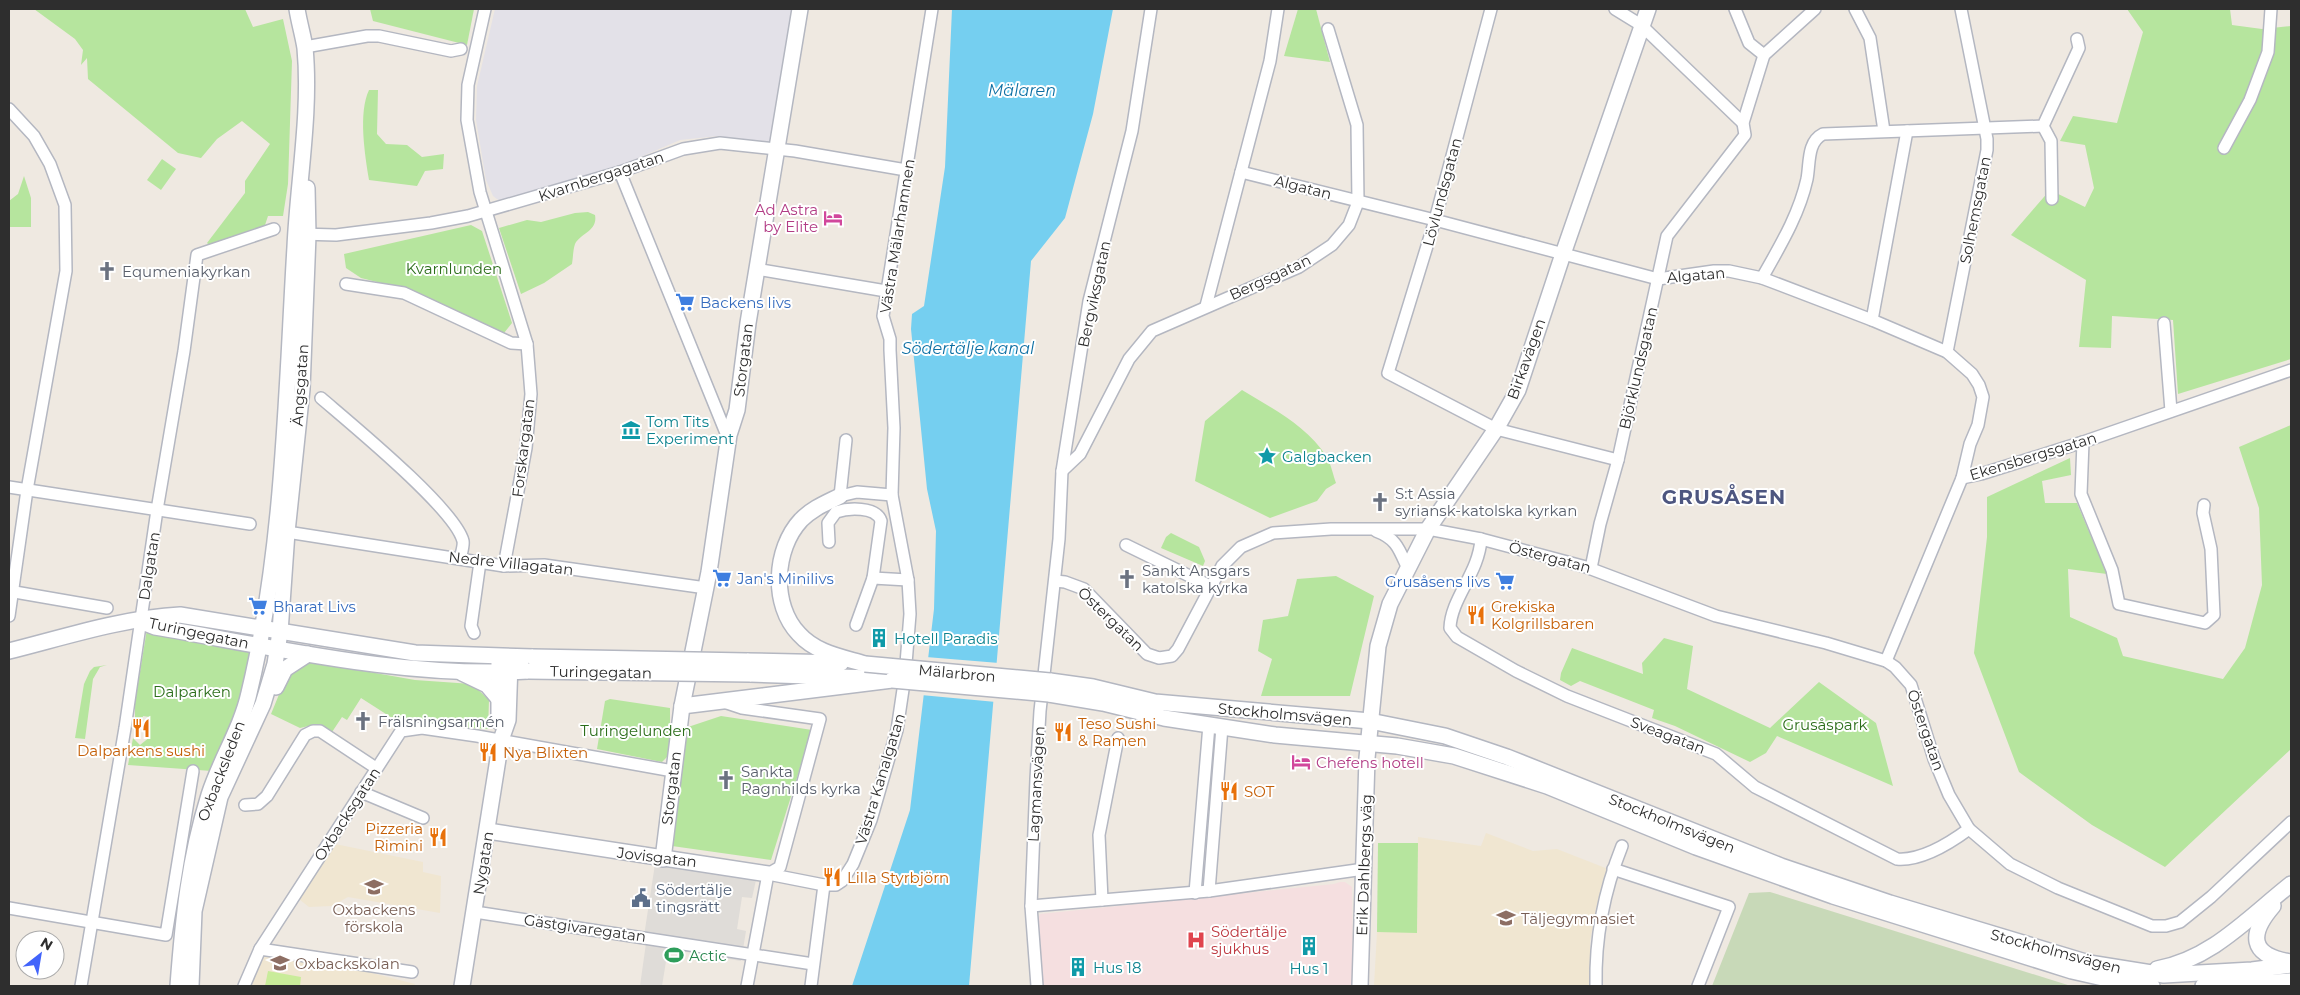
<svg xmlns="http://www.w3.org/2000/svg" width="2300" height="995" viewBox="0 0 2300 995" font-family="Montserrat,sans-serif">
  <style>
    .industrial { fill: #e3e1e8 }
    .education { fill: #f0e6d1 }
    .medical { fill: #f5dfe0 }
    .green { fill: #b6e59e }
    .cemetery { fill: #c8d9b8 }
    .pitch { fill: #c9ec9a }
    .plaza { fill: #dfdcd8 }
    .water { fill: #75cff0 }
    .pier { fill: #efe9e1 }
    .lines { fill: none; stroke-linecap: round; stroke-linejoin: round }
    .street-casing { stroke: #b4b7c1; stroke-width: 14 }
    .secondary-casing { stroke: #b4b7c1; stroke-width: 18 }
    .street { stroke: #fff; stroke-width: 11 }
    .secondary { stroke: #fff; stroke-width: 15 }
    .secondary-bridge-casing { stroke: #b4b7c1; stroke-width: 18; stroke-linecap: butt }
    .secondary-bridge { stroke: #fff; stroke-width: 15 }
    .labels { text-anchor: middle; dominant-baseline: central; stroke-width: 4; stroke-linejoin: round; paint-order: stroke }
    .street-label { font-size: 15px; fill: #2e2e2e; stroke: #fff }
    .hotel-label { font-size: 15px; fill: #b23c85; stroke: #fff; text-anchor: end }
    .park-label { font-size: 15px; fill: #2c6e1b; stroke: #fff }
    .worship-label { font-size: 15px; fill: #5b616d; stroke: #fff; text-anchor: start }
    .shop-label { font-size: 15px; fill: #366cbe; stroke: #fff; text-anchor: start }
    .culture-label { font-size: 15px; fill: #0d838f; stroke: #fff; text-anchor: start }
    .food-label { font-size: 15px; fill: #c56008; stroke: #fff; text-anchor: start }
    .service-label { font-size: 15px; fill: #4e5e75; stroke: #fff; text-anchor: start }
    .education-label { font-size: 15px; fill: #785e54; stroke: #fff; text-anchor: start }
    .health-label { font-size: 15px; fill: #be3a42; stroke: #fff; text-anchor: start }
    .leisure-label { font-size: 15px; fill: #27864d; stroke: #fff; text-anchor: start }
    .water-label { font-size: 16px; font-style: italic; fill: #0d6fa3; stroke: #fff }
    .district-label { font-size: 20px; font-weight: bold; letter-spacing: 1px; fill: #4d5680; stroke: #fff }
  </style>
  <rect width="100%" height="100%" fill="#efe9e1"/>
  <polygon class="industrial" points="495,9 792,9 770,144 718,136 680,140 615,168 556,187 501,202 493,196 486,180 476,120 477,86"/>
  <g class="education">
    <polygon points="1486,833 1533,851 1557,849 1608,869 1596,908 1590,941 1590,986 1374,986 1377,932 1417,932 1418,837 1481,846"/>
    <polygon points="335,844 423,862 423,872 441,876 440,913 348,897 332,906 309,907 299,899"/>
    <polygon points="252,954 364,971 415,984 414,986 247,986"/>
  </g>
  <polygon class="medical" points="1340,882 1345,882 1352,887 1353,986 1043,986 1038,919 1040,914 1334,884"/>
  <g class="green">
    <polygon points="34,9 245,9 253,27 283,19 292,61 288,184 283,216 268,216 264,228 211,247 207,243 245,193 245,181 270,144 242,121 217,139 201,158 178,153 88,79 87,58 81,65 83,50 75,39"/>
    <polygon points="370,9 474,9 467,45 373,21"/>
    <polygon points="1298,9 1316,9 1330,62 1284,56"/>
    <polygon points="2127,9 2230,9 2232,25 2262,29 2291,26 2291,359 2178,394 2173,320 2112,316 2111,348 2079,347 2086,280 2011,235 2050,190 2085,207 2094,188 2085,145 2060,141 2073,116 2117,123 2143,32"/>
    <path d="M 369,90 L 378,90 L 377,134 L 386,144 L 407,145 L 422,157 L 444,154 L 443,169 L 425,171 L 417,186 L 369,180 C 365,155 358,113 369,90 Z"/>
    <polygon points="162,159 176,169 161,190 147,180"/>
    <polygon points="24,176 31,198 31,227 9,227 9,201 18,194"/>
    <path d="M 588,212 L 595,215 C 598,231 581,233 575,244 C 573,250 573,258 572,264 L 544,283 L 521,294 L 499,228 L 527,220 L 541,222 L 575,213 Z"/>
    <polygon points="471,225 482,231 512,323 504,333 409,290 361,278 346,268 344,254"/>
    <path d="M 1242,390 C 1273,409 1306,425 1327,457 C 1331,464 1333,475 1336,483 L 1326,489 L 1317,501 L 1270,518 L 1195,481 L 1205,421 Z"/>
    <polygon points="2291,425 2291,749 2165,867 2092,825 2019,772 1974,653 1987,537 1987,497 2070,458 2071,475 2042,481 2045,503 2077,503 2107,574 2068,569 2070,617 2117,638 2123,656 2223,679 2245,648 2262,585 2259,508 2239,447"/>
    <polygon points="1171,533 1199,547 1205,561 1203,566 1161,548 1166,537"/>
    <polygon points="1336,576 1374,596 1350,696 1261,696 1272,659 1258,651 1263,620 1288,616 1297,579"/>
    <polygon points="147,629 253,651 242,702 212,771 128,765 133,738 140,745 150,737 147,733 149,717 143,716 142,723 135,722 135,702"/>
    <polygon points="1664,638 1693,646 1687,689 1770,728 1819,682 1876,723 1893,786 1777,736 1766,753 1750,762 1675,726 1652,718 1654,710 1580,681 1571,686 1560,680 1561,673 1572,648 1643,674 1642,663"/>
    <polygon points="307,661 415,680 472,684 489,700 488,729 400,723 361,698 347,720 342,717 332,732 317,724 300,728 271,714 287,675"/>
    <polygon points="107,665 100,667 93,679 85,739 75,738 84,684 90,671 94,667"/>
    <polygon points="610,699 670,708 670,754 662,762 597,749 605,701"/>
    <polygon points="721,716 812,730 771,860 672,846 688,727"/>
    <polygon points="1378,843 1418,843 1417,933 1377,932"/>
  </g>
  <polygon class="cemetery" points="1770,892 2071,986 1712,986 1749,893"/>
  <polygon class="pitch" points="268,971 301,977 300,986 265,986"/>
  <polygon class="plaza" points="655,864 756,880 752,898 742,897 737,929 746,931 741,961 668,949 662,986 640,986 646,943 644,936"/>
  <polygon class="water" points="952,9 1113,9 1093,114 1065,218 1031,261 969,986 852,986 910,810 934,609 936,531 927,489 911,329 912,314 924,306 945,167"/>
  <polygon class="pier" points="926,657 999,663 996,702 921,695"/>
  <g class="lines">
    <g class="street-casing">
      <g id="street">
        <polyline points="485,9 468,85 467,120 480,192 527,344 531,394 526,448 504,566"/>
        <polyline points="1491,9 1435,220 1388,373 1496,429 1618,460"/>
        <polyline points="1615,9 1641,25 1743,123"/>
        <polyline points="1735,9 1749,43 1764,55"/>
        <polyline points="1855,9 1870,38 1884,131"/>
        <polyline points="305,47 367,36 379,36 451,51 461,49"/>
        <polyline points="9,109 34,136 50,164 65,205 66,271 27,490 9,616"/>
        <polyline points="2043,126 2051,141 2052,199"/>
        <polyline points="2224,148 2250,100 2268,52 2271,9"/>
        <polyline points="620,172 728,438"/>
        <polyline points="1241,172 1435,220 1658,279 1714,271 1729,271 1762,278 1872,320 1947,352 1972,374 1979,385 1983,397 1978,425 1970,444 1962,478 1886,661"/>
        <polyline points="300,234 336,235 431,223 468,216 620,172 683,149 720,143 795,151 906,170"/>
        <polyline points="756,269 886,291"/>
        <path d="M 1762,278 C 1780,246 1799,215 1807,179 C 1810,163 1807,142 1823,134 L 2043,126 L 2079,48 L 2077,39"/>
        <polyline points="346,284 404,293 511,343 527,344"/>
        <polyline points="1206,306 1270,61 1278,9"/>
        <polyline points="1872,320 1907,131"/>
        <polyline points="2164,323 2171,411"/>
        <polyline points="1947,352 1987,150 1987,139 1961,9"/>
        <path d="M 321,398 C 350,423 455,509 463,541 C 464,546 461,554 460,559"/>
        <polyline points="846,440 840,496 857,492 892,495"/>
        <polyline points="2083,442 2081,494 2112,570 2119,604 2205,623 2214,615 2211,549 2203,513 2204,505"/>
        <polyline points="1062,471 1080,454 1129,359 1152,331 1299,267 1332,245 1349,225 1358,202 1357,125 1328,29"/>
        <polyline points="1962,478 1981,474 2083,442 2291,370"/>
        <polyline points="9,487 250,524"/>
        <path d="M 1376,531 C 1397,539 1399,549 1408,569"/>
        <polyline points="287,532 504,566 544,565 706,588"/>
        <path d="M 1481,539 C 1479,573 1451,598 1450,628 L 1457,637 L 1516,671 L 1567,696 L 1716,754 L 1755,787 L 1897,859 C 1921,861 1950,843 1969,829"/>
        <path d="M 829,542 L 828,523 L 836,512 C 848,508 876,506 881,521 L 873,578"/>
        <polyline points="1126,545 1210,586"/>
        <polyline points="1591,568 1600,524 1618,460 1667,236 1745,135 1743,123 1764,55 1815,9"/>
        <polyline points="1055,581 1065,582 1084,589 1147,654 1159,658 1172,656 1178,649 1222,566 1241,547 1273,533 1331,529 1428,529 1481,539 1586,567 1716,616 1826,643 1886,661 1895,667 1911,685 1934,759 1949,795 1969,829 2010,864 2058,888 2152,926 2166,926 2180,922 2211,897 2291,822"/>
        <polyline points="9,591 107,608"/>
        <polyline points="856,625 873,578 908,580"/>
        <polyline points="474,633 471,626 480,562"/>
        <polyline points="724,702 742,708 820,719 780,867 768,874"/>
        <polyline points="361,792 423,818"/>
        <polyline points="245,805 258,804 267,796 305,735 313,731 320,731 376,768"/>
        <polyline points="1613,869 1729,907 1698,986"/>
        <polyline points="768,874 824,885 836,885 842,881 853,864 871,820 897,730 905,676 910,614 908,580 892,495 894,428 890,350 890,339 883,316 932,9"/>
        <polyline points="1209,891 1222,727"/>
        <polyline points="1195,893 1209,725"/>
        <polyline points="1102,900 1099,835 1118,738"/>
        <polyline points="1031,906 1209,891 1364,869"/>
        <polyline points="9,908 166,935 193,771"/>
        <polyline points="475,912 813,964"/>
        <polyline points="260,949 412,972"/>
        <polyline points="81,986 125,728 157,510 184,351 197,255 274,229"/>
        <polyline points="244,986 260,949 401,731 422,728 477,736 673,771"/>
        <polyline points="747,986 768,874"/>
        <polyline points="811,986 824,885"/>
        <polyline points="1037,986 1031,906 1036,779 1040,711 1059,539 1062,471 1089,301 1132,131 1151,9"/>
        <path d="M 1596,986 C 1595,938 1604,891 1622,846"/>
      </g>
    </g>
    <g class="secondary-casing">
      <g id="secondary">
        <path d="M 840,496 C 826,503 813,508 801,520 C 774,549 771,605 799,634 C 816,653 842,657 865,664"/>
        <path d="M 140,621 L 155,627 C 278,648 403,678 528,671"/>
        <path d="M 9,651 C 65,637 123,618 180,615 L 415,653 L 533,657"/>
        <polyline points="747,661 841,663"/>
        <polyline points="462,673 487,685 498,698"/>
        <polyline points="750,674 871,678"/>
        <polyline points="1050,681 1093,687 1155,702 1370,721 1445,736 1507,757 1781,866 1890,903 2089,963 2164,975 2252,970 2291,965"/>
        <polyline points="276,687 285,669 308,654"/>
        <polyline points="1049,694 1103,703 1164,718 1275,735 1397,746 1454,756 1547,786 1696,847 1833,896 2072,971 2116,981 2152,986"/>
        <polyline points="682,706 892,680"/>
        <polyline points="499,722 499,662"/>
        <polyline points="488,831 768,874"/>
        <polyline points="663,859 682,706 709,572 729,435 737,410 748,323 800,9"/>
        <path d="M 2273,906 C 2249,934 2249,955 2290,962"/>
        <path d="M 2157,969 C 2212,959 2249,917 2291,884"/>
        <path d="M 178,986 C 183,919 189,859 209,795 C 220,760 241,729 249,693 C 284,548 286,396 295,247 C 298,182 311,112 305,48 C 303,35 299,22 297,9"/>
        <polyline points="191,986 194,911 220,797 263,704 275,664 280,632 287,532 302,389 308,235 307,188"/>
        <polyline points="462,986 501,740 508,720 510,663"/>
        <polyline points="1360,986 1367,758 1378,646 1390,604 1428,529 1496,429 1518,390 1563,254 1648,9"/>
        <polyline points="2203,986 2291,981"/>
      </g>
    </g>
    <use href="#street" class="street"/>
    <use href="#secondary" class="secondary"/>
    <g class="secondary-bridge-casing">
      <g id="secondary-bridge">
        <polyline points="533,657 747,661"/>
        <polyline points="865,664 1050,681"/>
        <polyline points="528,671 750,674"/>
        <polyline points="892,680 1049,694"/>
      </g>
    </g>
    <use href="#secondary-bridge" class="secondary-bridge"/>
  </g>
  <defs>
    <g id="hotel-bare" transform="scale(1.5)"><path d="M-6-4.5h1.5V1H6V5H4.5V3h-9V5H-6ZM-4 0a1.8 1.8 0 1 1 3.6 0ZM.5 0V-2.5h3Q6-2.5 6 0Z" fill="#d1479c" stroke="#fff" stroke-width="2.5" paint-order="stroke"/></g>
    <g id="church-bare" transform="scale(1.5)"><path d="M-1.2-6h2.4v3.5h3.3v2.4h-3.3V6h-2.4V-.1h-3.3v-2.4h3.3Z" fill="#6b7280" stroke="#fff" stroke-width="2.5" paint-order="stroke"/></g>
    <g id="supermarket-bare" transform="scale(1.5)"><path d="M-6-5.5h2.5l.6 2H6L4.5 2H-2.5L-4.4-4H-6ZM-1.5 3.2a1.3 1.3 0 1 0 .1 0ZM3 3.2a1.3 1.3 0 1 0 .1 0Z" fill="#3f7fe0" stroke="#fff" stroke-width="2.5" paint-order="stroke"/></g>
    <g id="museum-bare" transform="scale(1.5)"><path d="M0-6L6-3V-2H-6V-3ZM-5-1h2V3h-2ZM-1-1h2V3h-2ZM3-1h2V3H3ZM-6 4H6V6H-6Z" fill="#0f9aa8" stroke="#fff" stroke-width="2.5" paint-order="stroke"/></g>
    <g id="sight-bare" transform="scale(1.5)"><path d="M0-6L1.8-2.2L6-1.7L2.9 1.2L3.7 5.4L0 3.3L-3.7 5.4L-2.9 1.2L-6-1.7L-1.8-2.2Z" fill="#0f9aa8" stroke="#fff" stroke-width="2.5" paint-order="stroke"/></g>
    <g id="restaurant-bare" transform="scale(1.5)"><path d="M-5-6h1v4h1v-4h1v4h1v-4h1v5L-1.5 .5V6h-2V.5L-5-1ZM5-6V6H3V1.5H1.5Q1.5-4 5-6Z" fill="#e8710a" stroke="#fff" stroke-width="2.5" paint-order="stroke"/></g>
    <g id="building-bare" transform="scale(1.5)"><path d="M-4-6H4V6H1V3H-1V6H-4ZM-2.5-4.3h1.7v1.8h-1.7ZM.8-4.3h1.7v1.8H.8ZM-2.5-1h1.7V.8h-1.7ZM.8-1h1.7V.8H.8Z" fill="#0f9aa8" stroke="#fff" stroke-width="2.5" paint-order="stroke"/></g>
    <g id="school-bare" transform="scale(1.5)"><path d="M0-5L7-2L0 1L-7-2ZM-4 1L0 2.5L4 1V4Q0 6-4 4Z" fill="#8d6e63" stroke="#fff" stroke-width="2.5" paint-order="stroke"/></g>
    <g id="civic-bare" transform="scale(1.5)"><path d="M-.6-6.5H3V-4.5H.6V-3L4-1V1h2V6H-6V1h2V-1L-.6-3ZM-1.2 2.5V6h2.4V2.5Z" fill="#5c6f8a" stroke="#fff" stroke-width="2.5" paint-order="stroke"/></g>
    <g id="hospital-bare" transform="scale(1.5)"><path d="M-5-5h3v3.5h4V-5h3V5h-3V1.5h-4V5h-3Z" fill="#e0444e" stroke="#fff" stroke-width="2.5" paint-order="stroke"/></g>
    <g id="stadium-bare" transform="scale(1.5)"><path d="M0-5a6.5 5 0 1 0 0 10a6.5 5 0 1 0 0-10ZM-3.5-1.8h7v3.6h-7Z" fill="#2e9e5b" stroke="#fff" stroke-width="2.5" paint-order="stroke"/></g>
  </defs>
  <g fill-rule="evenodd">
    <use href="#hotel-bare" x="833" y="218"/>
    <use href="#church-bare" x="107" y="271"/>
    <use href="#supermarket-bare" x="685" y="302"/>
    <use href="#museum-bare" x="631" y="430"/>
    <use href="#sight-bare" x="1267" y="456"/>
    <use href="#church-bare" x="1380" y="502"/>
    <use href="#supermarket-bare" x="722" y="578"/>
    <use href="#church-bare" x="1127" y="579"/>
    <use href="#supermarket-bare" x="1505" y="581"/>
    <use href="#supermarket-bare" x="258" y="606"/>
    <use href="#restaurant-bare" x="1476" y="615"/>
    <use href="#building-bare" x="879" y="638"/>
    <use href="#church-bare" x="363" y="721"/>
    <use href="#restaurant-bare" x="141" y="728"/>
    <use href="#restaurant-bare" x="1063" y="732"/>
    <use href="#restaurant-bare" x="488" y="752"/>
    <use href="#hotel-bare" x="1301" y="762"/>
    <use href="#church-bare" x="726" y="780"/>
    <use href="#restaurant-bare" x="1229" y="791"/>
    <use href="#restaurant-bare" x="438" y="837"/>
    <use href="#restaurant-bare" x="832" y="877"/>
    <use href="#school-bare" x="374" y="887"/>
    <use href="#civic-bare" x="641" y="898"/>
    <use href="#school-bare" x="1506" y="918"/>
    <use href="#hospital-bare" x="1196" y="940"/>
    <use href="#building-bare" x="1309" y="946"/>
    <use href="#stadium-bare" x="674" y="955"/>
    <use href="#school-bare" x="280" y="963"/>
    <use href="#building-bare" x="1078" y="967"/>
  </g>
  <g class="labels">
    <g class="street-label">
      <text transform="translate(601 176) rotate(-18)">Kvarnbergagatan</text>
      <text transform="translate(1303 187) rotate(14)">Algatan</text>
      <text transform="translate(1442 192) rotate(-75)">Lövlundsgatan</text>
      <text transform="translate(1975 210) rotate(-79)">Solhemsgatan</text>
      <text transform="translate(897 236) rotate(-81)">Västra Mälarhamnen</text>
      <text transform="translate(1696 275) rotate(-5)">Algatan</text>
      <text transform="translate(1270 277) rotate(-25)">Bergsgatan</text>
      <text transform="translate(1094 294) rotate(-78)">Bergviksgatan</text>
      <text transform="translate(1526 359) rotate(-70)">Birkavägen</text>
      <text transform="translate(743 360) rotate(-83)">Storgatan</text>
      <text transform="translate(1638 368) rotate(-77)">Björklundsgatan</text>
      <text transform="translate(300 385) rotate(-86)">Ängsgatan</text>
      <text transform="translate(523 448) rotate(-83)">Forskargatan</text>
      <text transform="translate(2033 456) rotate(-17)">Ekensbergsgatan</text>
      <text transform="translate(1550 557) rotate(15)">Östergatan</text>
      <text transform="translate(511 563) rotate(6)">Nedre Villagatan</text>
      <text transform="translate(149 566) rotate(-81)">Dalgatan</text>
      <text transform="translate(1111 619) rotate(44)">Östergatan</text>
      <text transform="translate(199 633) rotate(12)">Turingegatan</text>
      <text transform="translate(601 672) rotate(1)">Turingegatan</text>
      <text transform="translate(957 673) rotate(5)">Mälarbron</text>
      <text transform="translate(1285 714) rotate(5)">Stockholmsvägen</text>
      <text transform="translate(1926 730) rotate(71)">Östergatan</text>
      <text transform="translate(1668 735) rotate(21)">Sveagatan</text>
      <text transform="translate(221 771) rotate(-69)">Oxbacksleden</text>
      <text transform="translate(880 779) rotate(-73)">Västra Kanalgatan</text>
      <text transform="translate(1036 784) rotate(-87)">Lagmansvägen</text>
      <text transform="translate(671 788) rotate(-83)">Storgatan</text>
      <text transform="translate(347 814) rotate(-57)">Oxbacksgatan</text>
      <text transform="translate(1672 823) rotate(22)">Stockholmsvägen</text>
      <text transform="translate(657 857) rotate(7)">Jovisgatan</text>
      <text transform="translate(483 863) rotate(-81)">Nygatan</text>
      <text transform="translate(1364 865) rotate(-88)">Erik Dahlbergs väg</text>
      <text transform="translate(585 928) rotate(8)">Gästgivaregatan</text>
      <text transform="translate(2056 951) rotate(15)">Stockholmsvägen</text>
    </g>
    <g class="hotel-label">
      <text x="818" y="209">Ad Astra<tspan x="818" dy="17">by Elite</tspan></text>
      <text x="1316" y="762" text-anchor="start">Chefens hotell</text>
    </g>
    <g class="park-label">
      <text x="454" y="268">Kvarnlunden</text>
      <text x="192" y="691">Dalparken</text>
      <text x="1825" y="724">Grusåspark</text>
      <text x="636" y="730">Turingelunden</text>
    </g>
    <g class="worship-label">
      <text x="122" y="271">Equmeniakyrkan</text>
      <text x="1395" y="493">S:t Assia<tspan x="1395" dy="17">syriansk-katolska kyrkan</tspan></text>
      <text x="1142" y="570">Sankt Ansgars<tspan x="1142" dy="17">katolska kyrka</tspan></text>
      <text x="378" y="721">Frälsningsarmén</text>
      <text x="741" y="771">Sankta<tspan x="741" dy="17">Ragnhilds kyrka</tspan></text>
    </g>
    <g class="shop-label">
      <text x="700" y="302">Backens livs</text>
      <text x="737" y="578">Jan's Minilivs</text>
      <text x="1490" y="581" text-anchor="end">Grusåsens livs</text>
      <text x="273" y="606">Bharat Livs</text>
    </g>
    <g class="culture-label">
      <text x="646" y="421">Tom Tits<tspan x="646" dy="17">Experiment</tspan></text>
      <text x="1282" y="456">Galgbacken</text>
      <text x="894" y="638">Hotell Paradis</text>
      <text x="1093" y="967">Hus 18</text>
      <text x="1309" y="968" text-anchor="middle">Hus 1</text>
    </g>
    <g class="food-label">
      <text x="1491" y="606">Grekiska<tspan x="1491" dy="17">Kolgrillsbaren</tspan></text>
      <text x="1078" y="723">Teso Sushi<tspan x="1078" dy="17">&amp; Ramen</tspan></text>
      <text x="141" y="750" text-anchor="middle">Dalparkens sushi</text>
      <text x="503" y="752">Nya Blixten</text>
      <text x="1244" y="791">SOT</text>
      <text x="423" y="828" text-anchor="end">Pizzeria<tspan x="423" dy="17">Rimini</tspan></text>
      <text x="847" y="877">Lilla Styrbjörn</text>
    </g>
    <g class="service-label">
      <text x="656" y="889">Södertälje<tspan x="656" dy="17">tingsrätt</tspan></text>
    </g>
    <g class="education-label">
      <text x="374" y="909" text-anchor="middle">Oxbackens<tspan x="374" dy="17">förskola</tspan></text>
      <text x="1521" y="918">Täljegymnasiet</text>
      <text x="295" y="963">Oxbackskolan</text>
    </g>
    <g class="health-label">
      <text x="1211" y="931">Södertälje<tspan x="1211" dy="17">sjukhus</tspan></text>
    </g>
    <g class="leisure-label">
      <text x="689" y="955">Actic</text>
    </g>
    <g class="water-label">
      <text x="1022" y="90">Mälaren</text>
      <text x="968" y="348">Södertälje kanal</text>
    </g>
    <g class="district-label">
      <text x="1724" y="497">GRUSÅSEN</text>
    </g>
  </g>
  <rect width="2300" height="995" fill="none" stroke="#2e2e2e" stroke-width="20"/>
  <g transform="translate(40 955) rotate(31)"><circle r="24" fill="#ffffff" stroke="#ababab"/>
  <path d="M0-4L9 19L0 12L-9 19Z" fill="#4264fb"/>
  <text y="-8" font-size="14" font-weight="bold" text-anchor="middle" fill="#2e2e2e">N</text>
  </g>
</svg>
